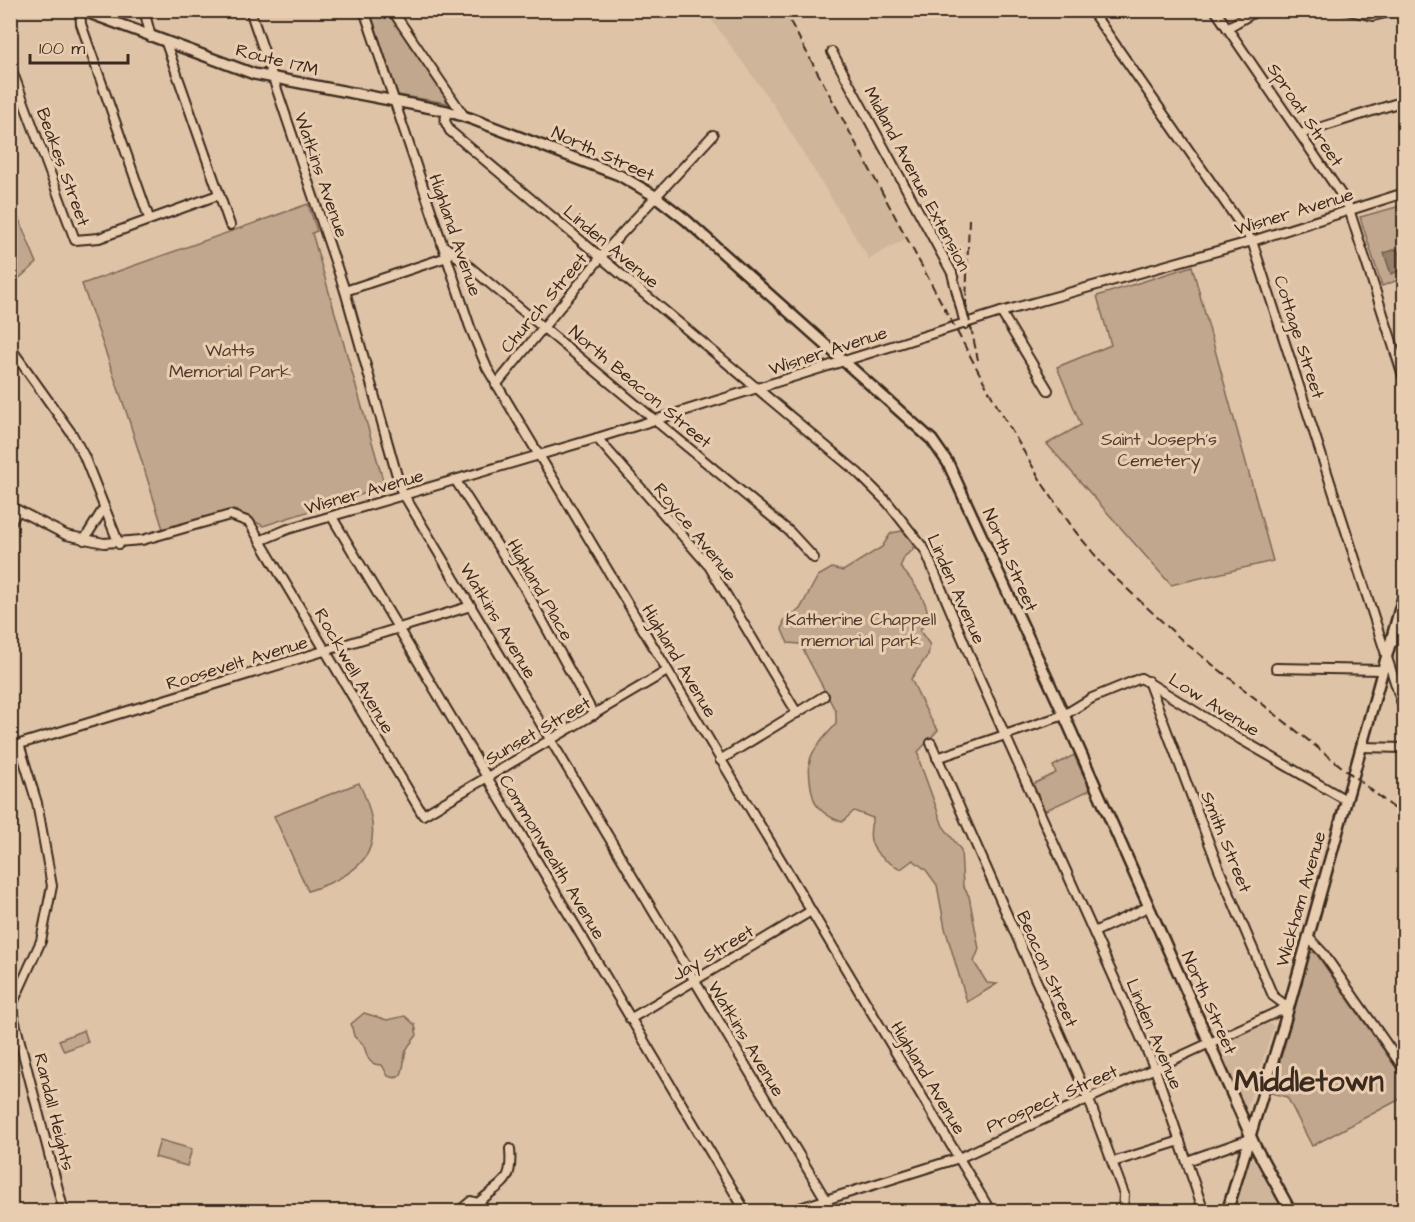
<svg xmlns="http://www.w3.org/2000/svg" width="1415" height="1222" viewBox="0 0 1415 1222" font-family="'Architects Daughter',sans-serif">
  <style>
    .built { fill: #cfb59a }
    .green { fill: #c0a78e; stroke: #7e6856; stroke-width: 1.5 }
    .water { fill: #97806b; stroke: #725e4c; stroke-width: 1.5 }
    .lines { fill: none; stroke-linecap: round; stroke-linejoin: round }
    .minor-casing { stroke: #3b2a1e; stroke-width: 12 }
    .major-casing { stroke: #3b2a1e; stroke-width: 14 }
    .minor { stroke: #e9cdb0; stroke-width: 8 }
    .major { stroke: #e9cdb0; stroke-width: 9 }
    .rail { stroke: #3b2a1e; stroke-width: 2; stroke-dasharray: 9 4.5; stroke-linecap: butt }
    .labels { text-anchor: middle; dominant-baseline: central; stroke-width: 6; stroke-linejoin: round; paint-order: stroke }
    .street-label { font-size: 18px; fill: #3b2a1e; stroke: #e9cdb0 }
    .park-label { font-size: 18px; fill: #4f3d2f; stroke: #e9cdb0 }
    .town-label { font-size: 30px; font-weight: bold; fill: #3b2a1e; stroke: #e9cdb0 }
  </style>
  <rect width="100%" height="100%" fill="#dec3a7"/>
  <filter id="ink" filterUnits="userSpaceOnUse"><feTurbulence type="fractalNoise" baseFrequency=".0167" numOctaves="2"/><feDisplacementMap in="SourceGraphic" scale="12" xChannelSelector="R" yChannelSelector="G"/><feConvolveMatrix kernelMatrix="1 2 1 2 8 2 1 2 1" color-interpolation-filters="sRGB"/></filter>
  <g filter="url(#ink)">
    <g class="built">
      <polygon points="705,11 784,11 907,238 869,259 773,104"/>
      <polygon points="1269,1023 1274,1026 1246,1109 1217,1046"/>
      <polygon points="1251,1158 1256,1161 1282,1211 1245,1211 1238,1201"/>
    </g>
    <g class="green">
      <polygon points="370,11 387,11 445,94 447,103 398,95"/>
      <polygon points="11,200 37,263 11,285 10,285"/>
      <polygon points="308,204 317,231 312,233 385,487 263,526 235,510 163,529 127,414 82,284"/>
      <polygon points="1404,205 1404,278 1382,286 1360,217"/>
      <polygon points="1192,266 1273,561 1171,585 1047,444 1081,425 1057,367 1111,345 1097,296"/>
      <path d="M 902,531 C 910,536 914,540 913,550 L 905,556 L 900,567 C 909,576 931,604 927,618 C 926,622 922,627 920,631 L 930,645 L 928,655 L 911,679 C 920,696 926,715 938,730 L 918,752 L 920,763 L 943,826 L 961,850 L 963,886 L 969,896 L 979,949 L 974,962 L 987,983 L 997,984 L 967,1002 L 945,928 L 937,885 L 926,870 L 913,860 L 901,869 C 878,858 864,846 873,818 L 854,811 L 842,822 C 833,819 825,815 818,807 C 811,799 807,768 811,757 C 816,744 827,735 836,724 L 836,712 L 800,644 L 788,643 L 782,630 L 784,620 L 800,609 L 818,576 L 832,568 L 843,571 L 882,547 L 891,533 Z"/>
      <polygon points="1074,755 1090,790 1044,811 1031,785 1056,773 1053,766"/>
      <path d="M 359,783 C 389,845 369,872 308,891 L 274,816 Z"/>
      <polygon points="1315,952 1404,1079 1404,1097 1312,1146 1287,1097 1271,1093 1310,953"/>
      <path d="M 364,1013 L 387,1020 L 405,1016 L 415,1025 L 417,1035 C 414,1040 408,1045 406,1051 C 402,1061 407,1084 388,1076 L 382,1065 C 363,1065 369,1050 361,1042 C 359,1040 356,1039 354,1036 L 351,1024 Z"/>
      <polygon points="84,1030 88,1042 64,1051 59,1040"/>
      <polygon points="160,1140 192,1149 187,1166 155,1157"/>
    </g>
    <polygon class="water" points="1397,249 1404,269 1391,274 1384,253"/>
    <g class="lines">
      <g class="minor-casing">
        <g id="minor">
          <polyline points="80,10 81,24 149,218"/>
          <polyline points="144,10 151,37"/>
          <polyline points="250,10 345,291 401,490 826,1200"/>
          <polyline points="364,10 470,327 487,368 991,1212"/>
          <polyline points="392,10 464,116"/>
          <polyline points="1091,10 1252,241 1404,710"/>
          <polyline points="1215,10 1347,203 1404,379"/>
          <polyline points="1346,10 1373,16 1398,10"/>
          <polyline points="1227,28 1258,10"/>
          <polyline points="166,43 230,225"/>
          <polyline points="832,52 952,273 965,324"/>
          <polyline points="10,65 75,240 99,238 218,195"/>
          <polyline points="447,111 445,121 450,131 858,473 888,503 925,550 975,668 1155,1069 1204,1212"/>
          <polyline points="1300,134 1404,101"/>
          <polyline points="442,244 789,531 814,558"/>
          <polyline points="345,291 447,257"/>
          <polyline points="1001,312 1048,390"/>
          <polyline points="10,347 72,434 84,456 119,544"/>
          <polyline points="496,385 611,245 713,135"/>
          <polyline points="597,438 709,566 797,713"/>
          <polyline points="456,481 524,587 594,715"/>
          <polyline points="10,506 66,535 104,543 142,540 230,515 249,522 423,815 667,671"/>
          <polyline points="332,517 746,1212"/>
          <polyline points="10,523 18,511"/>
          <polyline points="84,540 104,508"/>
          <polyline points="262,540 288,529 597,438 1001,312 1249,242 1404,193"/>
          <polyline points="1391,643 1404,638"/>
          <polyline points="1276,668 1382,670"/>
          <polyline points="931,743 1089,1100 1124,1194 1123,1212"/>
          <polyline points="19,744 37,803 52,886 41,941 11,1007 64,1212"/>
          <polyline points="10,747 471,606"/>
          <polyline points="1362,747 1404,748"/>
          <polyline points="937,758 1064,715 1092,698 1141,678 1240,739 1346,800"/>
          <polyline points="720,760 824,696"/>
          <polyline points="1094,932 1148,907"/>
          <polyline points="1308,937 1323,953 1404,1069"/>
          <polyline points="630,1019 811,911"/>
          <polyline points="1187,1161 1247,1140"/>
          <polyline points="1113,1162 1180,1141"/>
          <polyline points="478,1203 483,1212"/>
          <path d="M 458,1212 L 471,1201 L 478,1203 C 502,1181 513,1185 510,1149"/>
          <polyline points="787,1212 959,1158 1288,1007 1273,996 1219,869 1148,681"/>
        </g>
      </g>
      <g class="major-casing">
        <g id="major">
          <polyline points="81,10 254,74 447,111 472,119 619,175 655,196 686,220 932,440 948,463 1064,715 1255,1146 1291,1212"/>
          <polyline points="1227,1212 1284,1024 1404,594"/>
        </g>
      </g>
      <use href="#minor" class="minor"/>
      <use href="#major" class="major"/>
      <g class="rail">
        <polyline points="784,10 996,404 1044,486 1075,531 1109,572 1184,642 1404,816"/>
        <polyline points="969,219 966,304 978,360"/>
      </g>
    </g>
  </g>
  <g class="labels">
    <g class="street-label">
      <text transform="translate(277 60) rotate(14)">Route 17M</text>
      <text transform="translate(1305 115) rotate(56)">Sproat Street</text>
      <text transform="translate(603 154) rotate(24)">North Street</text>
      <text transform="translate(63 167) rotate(70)">Beakes Street</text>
      <text transform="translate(321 175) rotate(71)">Watkins Avenue</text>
      <text transform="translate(917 179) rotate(62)">Midland Avenue Extension</text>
      <text transform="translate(1294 212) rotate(-17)">Wisner Avenue</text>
      <text transform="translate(455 235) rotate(71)">Highland Avenue</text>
      <text transform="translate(611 247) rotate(40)">Linden Avenue</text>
      <text transform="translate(544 303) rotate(-50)">Church Street</text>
      <text transform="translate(1299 337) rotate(72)">Cottage Street</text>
      <text transform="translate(828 351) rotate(-18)">Wisner Avenue</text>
      <text transform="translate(640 387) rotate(40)">North Beacon Street</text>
      <text transform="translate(364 492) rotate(-16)">Wisner Avenue</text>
      <text transform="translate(695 532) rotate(51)">Royce Avenue</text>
      <text transform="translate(1010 560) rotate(66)">North Street</text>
      <text transform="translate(956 589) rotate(66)">Linden Avenue</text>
      <text transform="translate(540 590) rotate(60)">Highland Place</text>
      <text transform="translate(498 621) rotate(59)">Watkins Avenue</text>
      <text transform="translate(679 661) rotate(59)">Highland Avenue</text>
      <text transform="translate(237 663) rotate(-17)">Roosevelt Avenue</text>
      <text transform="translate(354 671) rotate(60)">Rockwell Avenue</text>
      <text transform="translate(1214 705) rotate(32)">Low Avenue</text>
      <text transform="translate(538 731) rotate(-30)">Sunset Street</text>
      <text transform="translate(1226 842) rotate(68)">Smith Street</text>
      <text transform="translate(552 857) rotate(59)">Commonwealth Avenue</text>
      <text transform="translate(1301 899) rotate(-74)">Wickham Avenue</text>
      <text transform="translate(713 953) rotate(-31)">Jay Street</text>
      <text transform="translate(1047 969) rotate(66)">Beacon Street</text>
      <text transform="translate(1209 1003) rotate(66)">North Street</text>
      <text transform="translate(1154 1034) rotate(67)">Linden Avenue</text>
      <text transform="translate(746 1039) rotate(59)">Watkins Avenue</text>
      <text transform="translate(928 1078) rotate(59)">Highland Avenue</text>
      <text transform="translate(1052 1099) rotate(-24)">Prospect Street</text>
      <text transform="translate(54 1112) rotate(76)">Randall Heights</text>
    </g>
    <g class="park-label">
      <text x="230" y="350">Watts<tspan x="230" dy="21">Memorial Park</tspan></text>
      <text x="1159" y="439">Saint Joseph's<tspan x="1159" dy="21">Cemetery</tspan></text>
      <text x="861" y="619">Katherine Chappell<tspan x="861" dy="21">memorial park</tspan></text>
    </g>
    <g class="town-label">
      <text x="1309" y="1082">Middletown</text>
    </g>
  </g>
  <rect width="1415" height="1222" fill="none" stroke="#e9cdb0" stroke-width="36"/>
  <rect x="18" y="18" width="1379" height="1186" fill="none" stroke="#3b2a1e" stroke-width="2" filter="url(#ink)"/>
  <path d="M30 54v9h98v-9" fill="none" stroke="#3b2a1e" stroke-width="3"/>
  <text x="39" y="54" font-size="18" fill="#3b2a1e" stroke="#e9cdb0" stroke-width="4.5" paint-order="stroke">100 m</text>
</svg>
